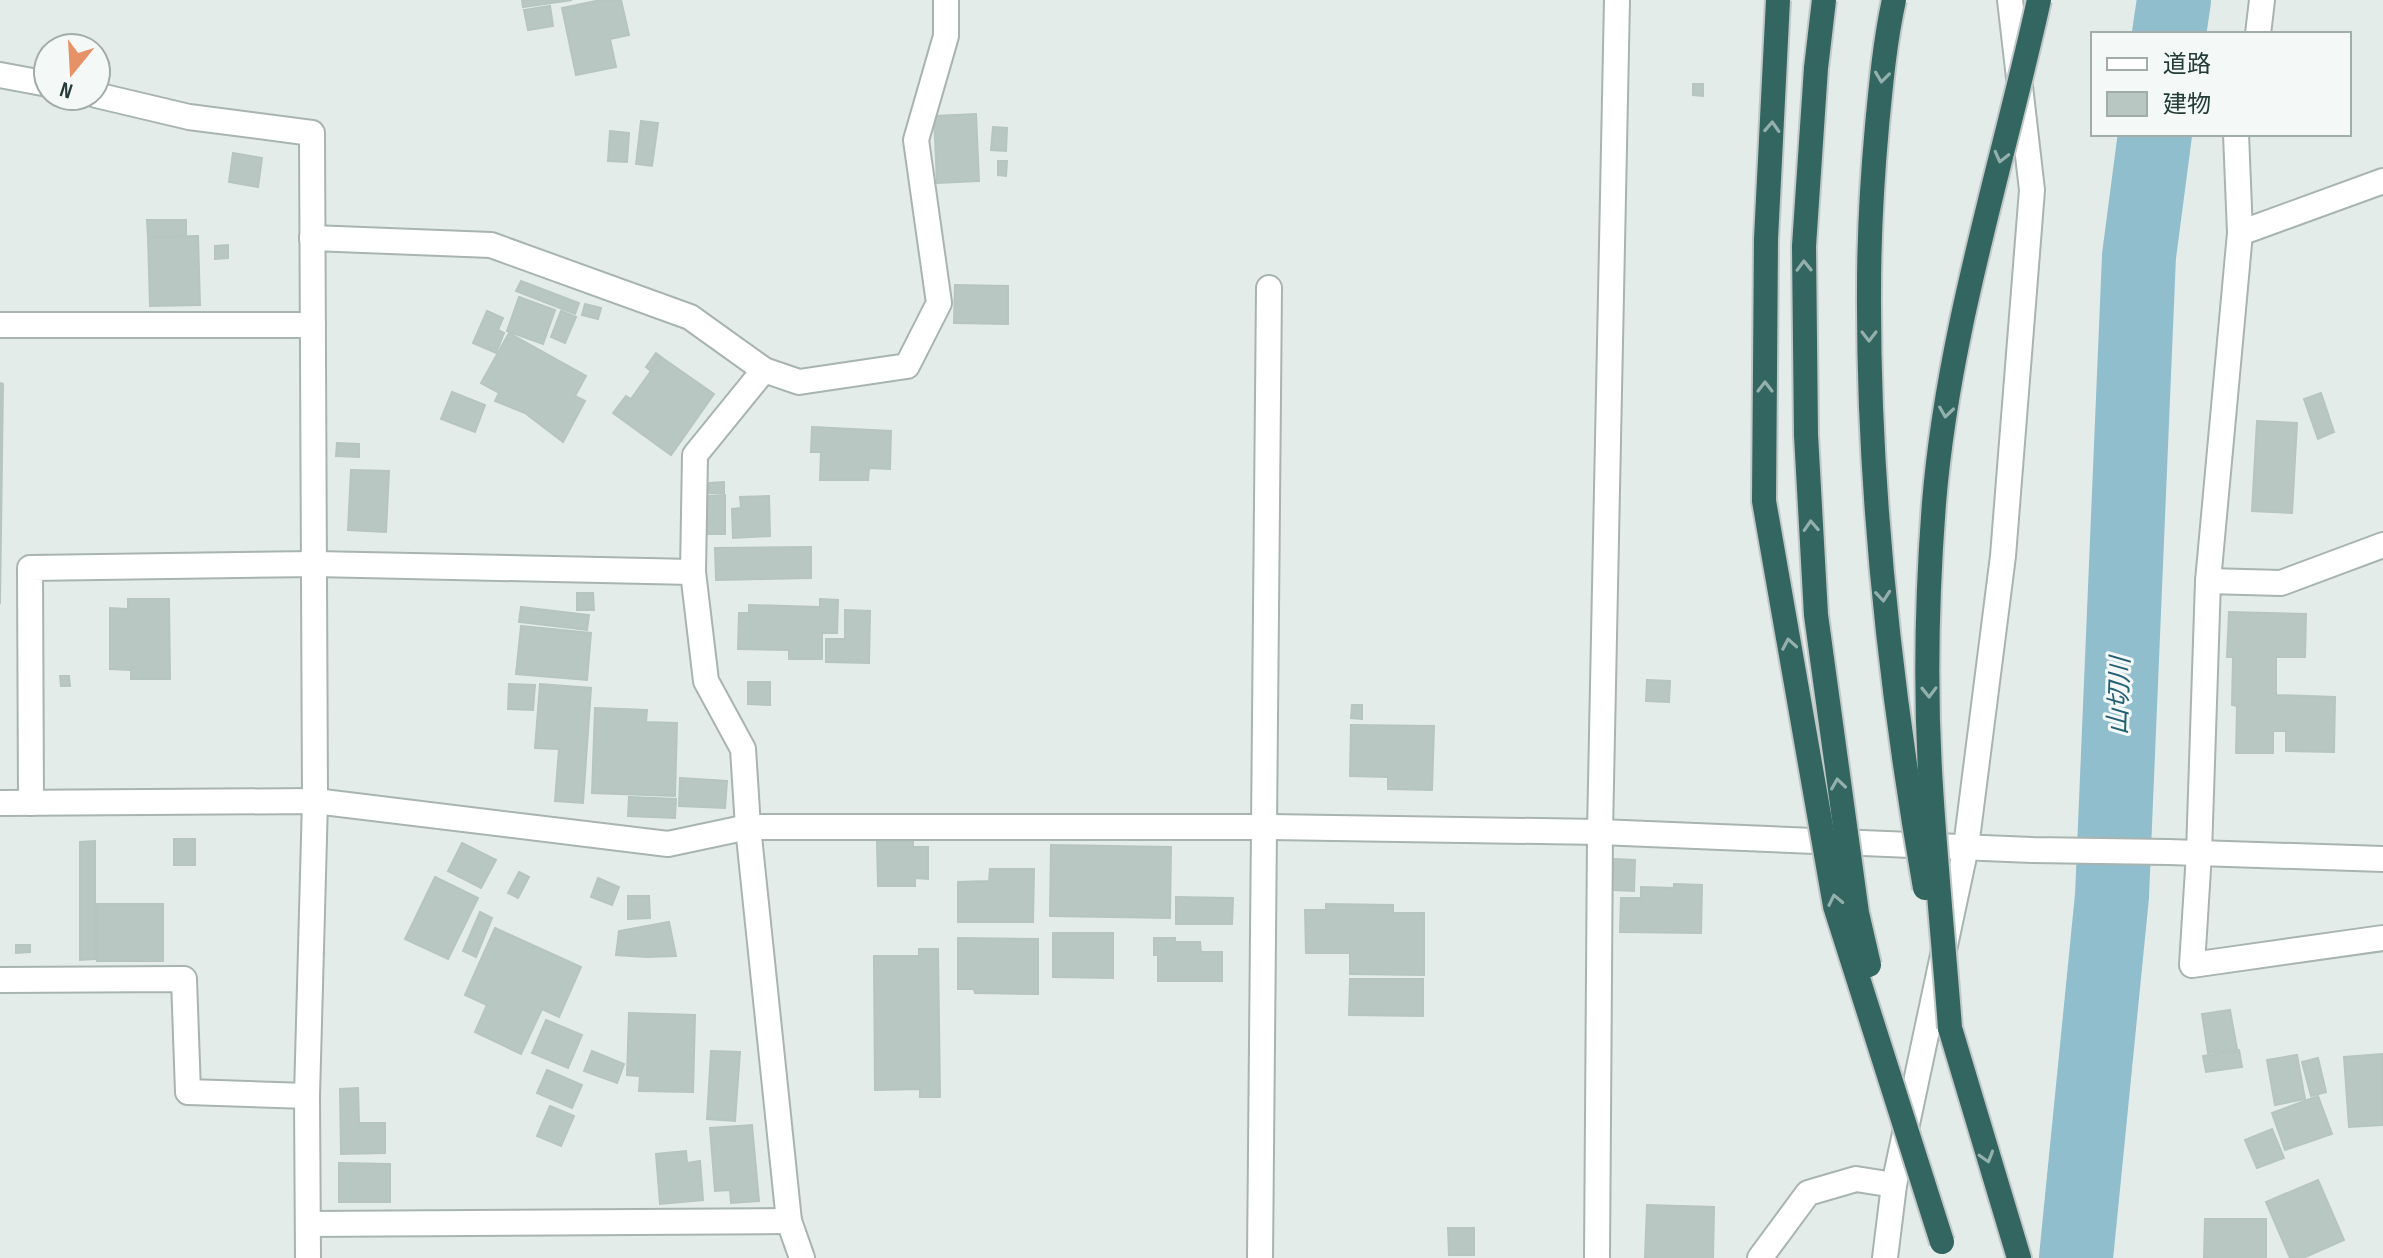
<svg xmlns="http://www.w3.org/2000/svg" width="2383" height="1258" viewBox="0 0 2383 1258" font-family="'Sofia Sans Condensed','Noto Sans JP',sans-serif">
  <style>
    .lines { fill: none; stroke-linecap: round; stroke-linejoin: round }
    .river { stroke: #90becd; stroke-width: 74 }
    .building { fill: #b9c7c2; stroke: #b6c5c0; stroke-width: 2 }
    .minor-casing { stroke: #a7b4b0; stroke-width: 28 }
    .highway-casing { stroke: #c2c8c7; stroke-width: 28 }
    .minor { stroke: #fff; stroke-width: 24 }
    .highway { stroke: #336660; stroke-width: 24 }
    .highway-bridge-casing { stroke: #c2c8c7; stroke-width: 28; stroke-linecap: butt }
    .highway-bridge { stroke: #336660; stroke-width: 24 }
    .oneway { stroke: #94b0ac }
    .labels { text-anchor: middle; dominant-baseline: central; stroke-width: 6; stroke-linejoin: round; paint-order: stroke }
    .water-label { font-size: 26px; font-style: italic; fill: #236074; stroke: #f4f9f7 }
  </style>
  <rect width="100%" height="100%" fill="#e4ece9"/>
  <g class="lines">
    <g class="river">
      <polyline points="2169,34 2174,0"/>
      <polyline points="2076,1258 2112,896 2139,256 2155,134"/>
    </g>
  </g>
  <g class="building">
    <polygon points="522,0 572,0 523,7"/>
    <polygon points="601,0 621,0 629,35 610,39 616,67 576,75 562,8"/>
    <polygon points="550,6 553,26 528,30 524,10"/>
    <polygon points="1693,84 1703,84 1703,96 1693,95"/>
    <polygon points="976,114 979,181 937,183 934,116"/>
    <polygon points="641,121 658,123 652,166 636,164"/>
    <polygon points="993,127 1007,128 1006,151 991,150"/>
    <polygon points="610,131 629,133 627,162 608,161"/>
    <polygon points="233,153 262,158 258,187 229,182"/>
    <polygon points="998,161 1007,161 1006,176 998,175"/>
    <polygon points="147,220 186,220 186,237 148,237"/>
    <polygon points="198,236 200,305 150,306 148,237"/>
    <polygon points="228,245 228,258 215,259 215,246"/>
    <polygon points="521,281 579,303 575,314 516,291"/>
    <polygon points="955,285 1008,286 1008,324 954,323"/>
    <polygon points="519,297 555,310 543,344 507,331"/>
    <polygon points="585,304 601,308 598,319 582,315"/>
    <polygon points="487,311 503,318 498,330 504,333 496,353 473,343"/>
    <polygon points="561,311 576,317 565,343 551,337"/>
    <polygon points="509,333 586,376 575,396 585,401 563,442 525,413 495,401 499,393 481,383"/>
    <polygon points="656,353 661,357 651,371 646,367"/>
    <polygon points="661,357 714,394 671,455 613,413 626,396 631,399"/>
    <polygon points="0,383 3,384 0,604"/>
    <polygon points="452,392 485,405 475,432 441,419"/>
    <polygon points="2321,393 2334,432 2318,439 2304,399"/>
    <polygon points="2257,421 2297,423 2292,513 2252,511"/>
    <polygon points="812,427 891,431 890,469 869,468 868,480 820,480 821,452 811,452"/>
    <polygon points="337,443 359,444 359,457 336,456"/>
    <polygon points="351,470 389,471 386,532 348,530"/>
    <polygon points="724,482 724,493 709,493 709,483"/>
    <polygon points="725,495 725,534 707,534 706,496"/>
    <polygon points="769,496 770,536 733,538 732,509 741,508 740,497"/>
    <polygon points="811,547 811,578 716,580 715,548"/>
    <polygon points="577,593 593,593 594,610 577,610"/>
    <polygon points="128,599 169,599 170,679 131,679 131,670 110,669 110,608 128,609"/>
    <polygon points="820,599 838,600 837,633 822,633 822,659 789,659 789,650 738,649 739,613 749,613 749,605 820,607"/>
    <polygon points="521,607 589,615 587,630 519,622"/>
    <polygon points="845,610 870,611 869,663 826,662 826,639 845,639"/>
    <polygon points="2229,612 2306,614 2305,657 2276,657 2276,695 2335,697 2334,752 2286,751 2286,731 2273,731 2273,753 2236,753 2237,706 2232,705 2233,657 2227,657"/>
    <polygon points="521,626 591,633 587,680 516,674"/>
    <polygon points="60,676 69,676 70,686 61,686"/>
    <polygon points="1647,680 1670,681 1669,702 1646,701"/>
    <polygon points="748,682 770,682 770,705 748,704"/>
    <polygon points="509,684 535,685 533,710 508,709"/>
    <polygon points="540,684 591,688 583,803 555,801 559,749 535,748"/>
    <polygon points="1352,705 1362,705 1362,719 1351,718"/>
    <polygon points="595,708 647,710 646,722 677,723 675,796 592,793"/>
    <polygon points="1351,725 1434,726 1432,790 1388,789 1388,777 1350,776"/>
    <polygon points="680,778 727,781 725,808 679,806"/>
    <polygon points="629,797 676,799 675,818 628,816"/>
    <rect x="174" y="839" width="21" height="26"/>
    <polygon points="95,841 95,959 80,960 80,842"/>
    <polygon points="877,841 913,841 913,847 928,847 928,879 915,878 915,886 878,886"/>
    <polygon points="462,843 496,860 481,888 448,871"/>
    <polygon points="1051,845 1171,847 1170,918 1050,916"/>
    <polygon points="1614,859 1635,860 1634,891 1613,890"/>
    <polygon points="990,869 1034,869 1033,922 958,922 958,882 989,881"/>
    <polygon points="519,872 529,877 518,898 508,893"/>
    <polygon points="435,877 478,898 448,959 405,939"/>
    <polygon points="598,878 619,887 612,905 591,897"/>
    <polygon points="1674,884 1702,885 1701,933 1620,932 1621,898 1641,898 1641,887 1674,888"/>
    <polygon points="628,896 649,896 650,918 628,919"/>
    <polygon points="1176,897 1233,898 1232,924 1176,924"/>
    <rect x="97" y="904" width="66" height="57"/>
    <polygon points="1326,904 1393,905 1393,913 1424,913 1424,975 1350,974 1350,953 1306,953 1305,910 1326,910"/>
    <polygon points="480,912 492,918 476,957 463,951"/>
    <polygon points="669,922 676,956 647,957 616,955 619,931"/>
    <polygon points="495,928 581,967 559,1017 542,1009 521,1054 475,1032 487,1005 465,995"/>
    <polygon points="1053,933 1113,933 1113,978 1053,977"/>
    <polygon points="958,938 1038,939 1038,994 975,993 974,989 958,989"/>
    <polygon points="1154,938 1175,938 1175,942 1200,942 1201,952 1222,952 1222,981 1158,981 1158,955 1154,955"/>
    <polygon points="16,945 30,945 30,952 16,953"/>
    <polygon points="919,949 938,949 940,1097 920,1097 920,1089 875,1090 874,956 919,956"/>
    <polygon points="1350,979 1423,979 1423,1016 1349,1015"/>
    <polygon points="2230,1010 2237,1049 2208,1053 2202,1014"/>
    <polygon points="629,1013 695,1015 693,1092 639,1091 640,1076 627,1075"/>
    <polygon points="546,1020 582,1035 568,1068 532,1053"/>
    <polygon points="2239,1050 2242,1067 2206,1072 2203,1056"/>
    <polygon points="592,1051 624,1064 617,1083 584,1071"/>
    <polygon points="711,1051 740,1052 735,1121 707,1119"/>
    <polygon points="2383,1054 2383,1125 2349,1127 2344,1057"/>
    <polygon points="2297,1055 2305,1099 2275,1105 2267,1060"/>
    <polygon points="2318,1058 2326,1092 2311,1096 2302,1062"/>
    <polygon points="547,1070 582,1085 572,1108 537,1093"/>
    <polygon points="358,1088 359,1123 385,1123 385,1153 341,1154 340,1089"/>
    <polygon points="2318,1096 2332,1134 2285,1150 2272,1113"/>
    <polygon points="550,1106 574,1116 561,1146 537,1136"/>
    <polygon points="752,1125 759,1201 731,1203 730,1190 715,1191 710,1128"/>
    <polygon points="2272,1129 2284,1158 2257,1168 2245,1140"/>
    <polygon points="686,1151 687,1163 700,1161 703,1200 660,1204 656,1154"/>
    <polygon points="339,1163 390,1164 390,1202 339,1202"/>
    <polygon points="2318,1180 2344,1240 2303,1258 2290,1258 2266,1202"/>
    <polygon points="1647,1205 1714,1207 1713,1258 1645,1258"/>
    <polygon points="2205,1219 2266,1219 2266,1258 2204,1258"/>
    <polygon points="1448,1228 1474,1228 1474,1255 1449,1255"/>
  </g>
  <g class="lines">
    <g class="minor-casing">
      <g id="minor">
        <polyline points="2258,34 2262,0"/>
        <polyline points="0,75 48,84"/>
        <polyline points="96,95 189,117 312,133 315,801 307,1096 308,1258"/>
        <polyline points="2236,134 2240,233 2208,581 2199,853 2192,965 2383,938"/>
        <polyline points="2240,233 2383,181"/>
        <polyline points="312,238 491,245 690,317 764,370 799,382 907,366 939,303 916,140 946,36 946,0"/>
        <polyline points="0,325 313,325"/>
        <polyline points="764,370 695,455 693,572 706,681 743,749 748,827 789,1221 802,1258"/>
        <polyline points="2208,581 2281,583 2383,545"/>
        <polyline points="0,803 315,801 668,844 748,827 1263,827 1600,832 2032,850 2168,852 2383,859"/>
        <polyline points="31,803 30,568 315,564 693,572"/>
        <polyline points="0,980 184,979 188,1092 307,1096"/>
        <polyline points="308,1224 789,1221"/>
        <polyline points="1260,1258 1269,288"/>
        <polyline points="1597,1258 1600,832 1617,0"/>
        <polyline points="1760,1258 1808,1193 1856,1179 1894,1185"/>
        <polyline points="1885,1258 1894,1185 1966,847 2003,556 2032,190 2010,0"/>
      </g>
    </g>
    <g class="highway-casing">
      <polyline id="highway" points="1950,1028 2019,1258"/>
    </g>
    <use href="#minor" class="minor"/>
    <use href="#highway" class="highway"/>
    <g class="highway-bridge-casing">
      <g id="highway-bridge">
        <polyline points="1778,0 1766,239 1764,501 1835,906 1942,1242"/>
        <polyline points="1824,0 1816,68 1804,246 1806,435 1816,615 1857,913 1869,965"/>
        <path d="M 1894,0 C 1885,41 1881,84 1877,126 C 1872,181 1869,235 1869,290 C 1868,491 1890,690 1925,888"/>
        <path d="M 1950,1028 C 1944,948 1936,868 1931,787 C 1925,696 1927,594 1934,503 C 1948,332 2002,167 2039,0"/>
      </g>
    </g>
    <use href="#highway-bridge" class="highway-bridge"/>
  </g>
  <defs><path id="oneway-chevron" d="M-2-3.5L2.5 0L-2 3.5" fill="none" stroke-width="1.6" stroke-linecap="round" stroke-linejoin="round" transform="scale(2)"/></defs>
  <g class="oneway">
    <use href="#oneway-chevron" transform="translate(1882 77) rotate(97)"/>
    <use href="#oneway-chevron" transform="translate(1772 127) rotate(-87)"/>
    <use href="#oneway-chevron" transform="translate(2001 157) rotate(104)"/>
    <use href="#oneway-chevron" transform="translate(1804 266) rotate(-91)"/>
    <use href="#oneway-chevron" transform="translate(1869 336) rotate(90)"/>
    <use href="#oneway-chevron" transform="translate(1765 387) rotate(-90)"/>
    <use href="#oneway-chevron" transform="translate(1946 412) rotate(98)"/>
    <use href="#oneway-chevron" transform="translate(1811 526) rotate(-93)"/>
    <use href="#oneway-chevron" transform="translate(1883 596) rotate(85)"/>
    <use href="#oneway-chevron" transform="translate(1789 644) rotate(-100)"/>
    <use href="#oneway-chevron" transform="translate(1929 692) rotate(89)"/>
    <use href="#oneway-chevron" transform="translate(1838 784) rotate(-98)"/>
    <use href="#oneway-chevron" transform="translate(1835 900) rotate(-102)"/>
    <use href="#oneway-chevron" transform="translate(1987 1157) rotate(73)"/>
  </g>
  <g class="labels">
    <g class="water-label">
      <text transform="translate(2120 696) rotate(-88)">山切川</text>
    </g>
  </g>
  <rect x="2091" y="32" width="260" height="104" fill="#f4f9f7" stroke="#a1adab" stroke-width="2"/>
  <rect x="2107" y="58" width="40" height="12" fill="#ffffff" stroke="#a1adab" stroke-width="2"/>
  <text x="2163" y="72" font-size="24" fill="#243c38">道路</text>
  <rect x="2107" y="92" width="40" height="24" fill="#b9c7c2" stroke="#a1adab" stroke-width="2"/>
  <text x="2163" y="112" font-size="24" fill="#243c38">建物</text>
  <g transform="translate(72 72) rotate(198)"><circle r="38" fill="#f4f9f7" stroke="#a1adab" stroke-width="2"/>
  <path d="M0-6L14 30L0 20L-14 30Z" fill="#e79167"/>
  <text y="-12" font-size="22" font-weight="bold" text-anchor="middle" fill="#243c38">N</text>
  </g>
</svg>
